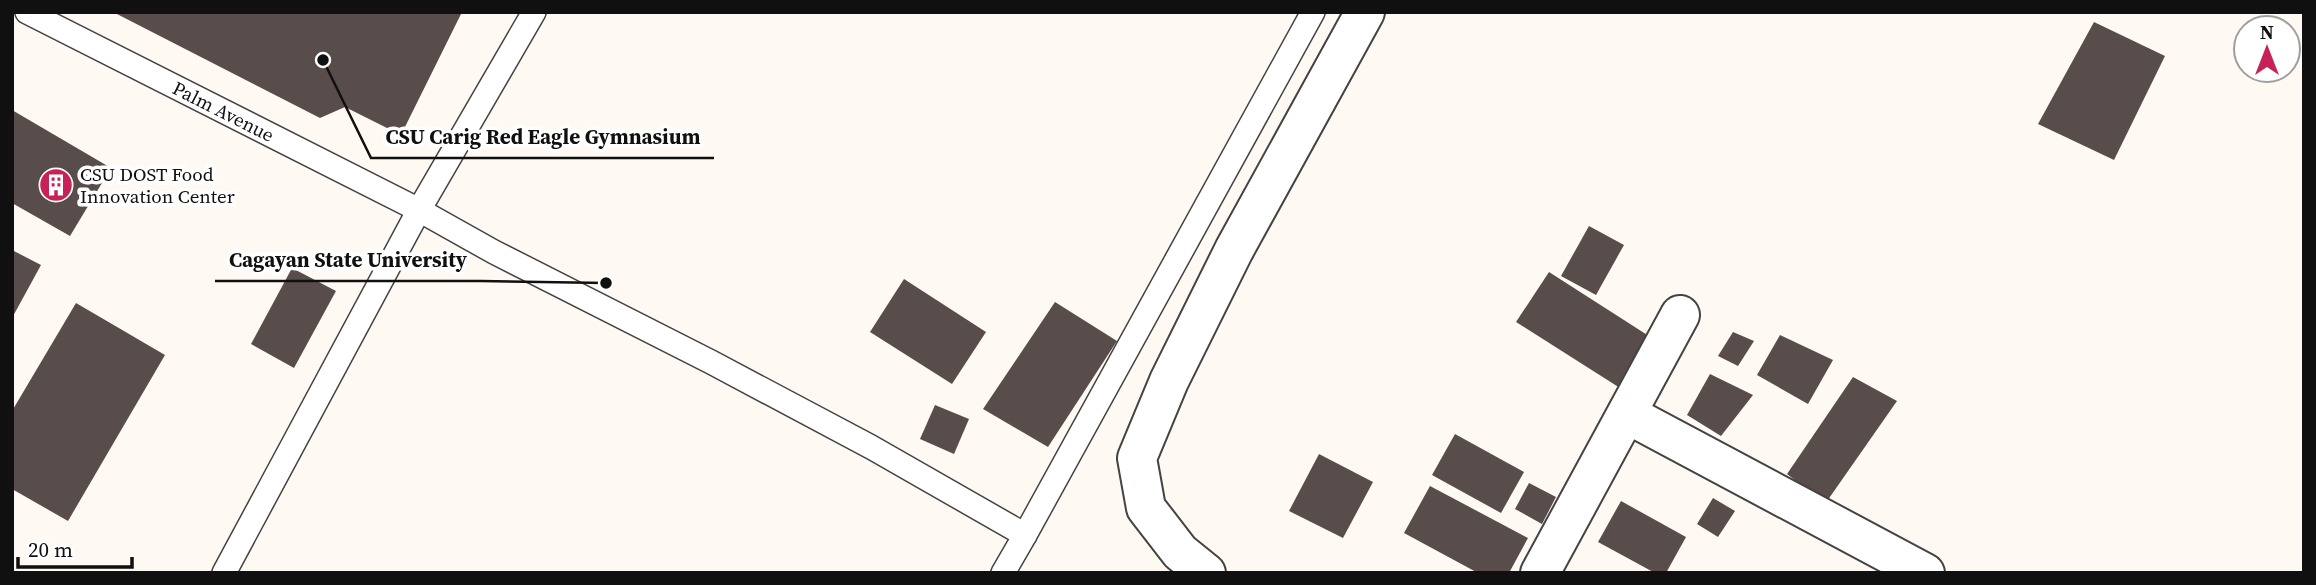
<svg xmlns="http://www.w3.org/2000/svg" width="2316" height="585" viewBox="0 0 2316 585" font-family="'Source Serif 4',serif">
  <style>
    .building { fill: #594d4c }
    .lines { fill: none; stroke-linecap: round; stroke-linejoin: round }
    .service-casing { stroke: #434343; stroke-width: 26 }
    .minor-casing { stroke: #434343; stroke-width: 42 }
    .service { stroke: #fff; stroke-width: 23 }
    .minor { stroke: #fff; stroke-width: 38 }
    .labels { text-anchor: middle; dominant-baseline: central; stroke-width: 7; stroke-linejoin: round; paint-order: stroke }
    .street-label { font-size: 19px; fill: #101010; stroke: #fff }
    .poi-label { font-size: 19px; fill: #101010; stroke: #fff; text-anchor: start }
    .leader { fill: none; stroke: #101010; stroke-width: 2.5 }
    .callout-dot { fill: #101010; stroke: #fff; stroke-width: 2.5 }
    .callout-label { font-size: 21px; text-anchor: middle; font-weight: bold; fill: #101010; stroke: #fff; stroke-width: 7; stroke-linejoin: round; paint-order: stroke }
  </style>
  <rect width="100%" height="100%" fill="#fff9f3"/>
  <g class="building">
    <polygon points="113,12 462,12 401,135 345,107 320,118"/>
    <polygon points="2094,22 2165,56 2114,160 2038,124"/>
    <polygon points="12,110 111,168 70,236 12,203"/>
    <polygon points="1589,226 1624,245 1596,295 1561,276"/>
    <polygon points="12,250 41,265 12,318"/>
    <polygon points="292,268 336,291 294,368 251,344"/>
    <polygon points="1549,272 1652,338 1620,388 1516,322"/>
    <polygon points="904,279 986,332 952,384 870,332"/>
    <polygon points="1055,302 1117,341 1048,447 983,409"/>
    <polygon points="76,303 165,355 68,521 12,489 12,411"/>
    <polygon points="1733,332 1754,341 1738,366 1718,356"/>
    <polygon points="1780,335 1833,360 1808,404 1757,375"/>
    <polygon points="1710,374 1753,395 1721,436 1687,415"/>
    <polygon points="1853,377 1897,401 1825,504 1787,474"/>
    <polygon points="935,405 969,419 954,454 920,439"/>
    <polygon points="1455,434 1524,472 1501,513 1432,475"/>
    <polygon points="1319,454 1373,482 1343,538 1289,511"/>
    <polygon points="1529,483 1556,497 1542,524 1515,509"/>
    <polygon points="1430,486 1528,538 1509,573 1478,573 1404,533"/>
    <polygon points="1713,498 1735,511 1718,537 1697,524"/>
    <polygon points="1621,501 1686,537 1666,573 1655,573 1598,542"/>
  </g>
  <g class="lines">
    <g class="service-casing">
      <g id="service">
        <path id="s1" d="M 27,12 L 419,210 L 494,252 L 711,362 L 871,447 L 1025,535 L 1003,573"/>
        <polyline points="1025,535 1313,12"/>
        <polyline points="224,573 419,210 534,12"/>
      </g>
    </g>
    <g class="minor-casing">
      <g id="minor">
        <polyline points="1627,414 1925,573"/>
        <polyline points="1206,573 1180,552 1146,508 1137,458 1169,381 1234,250 1365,12"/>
        <polyline points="1540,573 1680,315"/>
      </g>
    </g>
    <use href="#service" class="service"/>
    <use href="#minor" class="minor"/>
  </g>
  <defs>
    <g id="building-disc" transform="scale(1.75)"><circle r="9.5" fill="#c72258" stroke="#fff"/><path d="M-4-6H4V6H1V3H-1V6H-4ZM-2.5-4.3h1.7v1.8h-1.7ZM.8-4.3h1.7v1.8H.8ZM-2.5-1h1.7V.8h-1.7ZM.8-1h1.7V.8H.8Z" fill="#fff"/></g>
  </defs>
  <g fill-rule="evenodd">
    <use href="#building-disc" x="56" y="185"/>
  </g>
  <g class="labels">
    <g class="street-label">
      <text stroke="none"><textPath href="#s1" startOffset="220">Palm Avenue</textPath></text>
    </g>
    <g class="poi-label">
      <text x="80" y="174">CSU DOST Food<tspan x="80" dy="22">Innovation Center</tspan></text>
    </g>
  </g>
  <path class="leader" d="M323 60L371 158H714M606 283L481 281H215"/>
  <g class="callout-dot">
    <circle cx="323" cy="60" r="7"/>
    <circle cx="606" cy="283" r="7"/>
  </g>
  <g class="callout-label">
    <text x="543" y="144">CSU Carig Red Eagle Gymnasium</text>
    <text x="348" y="267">Cagayan State University</text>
  </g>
  <rect width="2316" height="585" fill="none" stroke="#101010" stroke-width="28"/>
  <g transform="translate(2267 49)"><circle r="33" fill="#ffffff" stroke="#9f9f9f" stroke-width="2"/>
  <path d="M0-5L12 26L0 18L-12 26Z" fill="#c72258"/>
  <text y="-10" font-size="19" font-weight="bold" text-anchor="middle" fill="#101010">N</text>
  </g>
  <path d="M18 557v10h114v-10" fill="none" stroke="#101010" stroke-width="3.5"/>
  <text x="28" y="557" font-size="21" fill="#101010" stroke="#ffffff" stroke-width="5" paint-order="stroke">20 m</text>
</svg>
